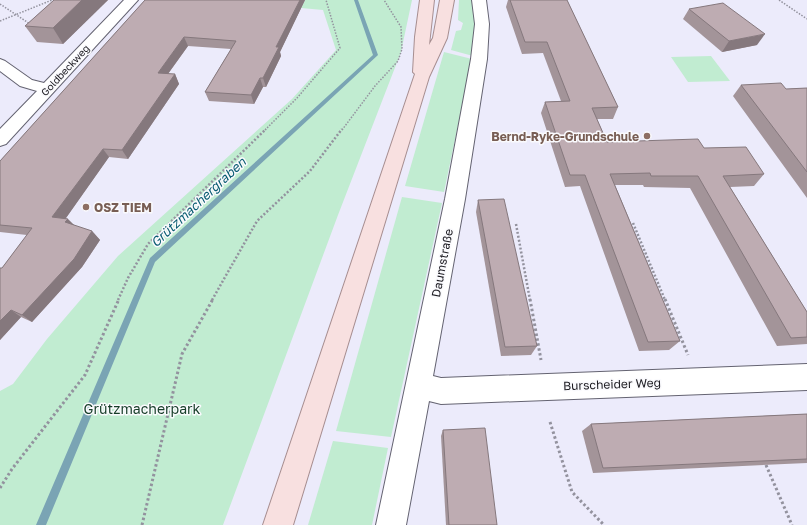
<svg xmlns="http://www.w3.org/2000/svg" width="807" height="525" viewBox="0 0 807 525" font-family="'Golos Text',sans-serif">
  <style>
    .green { fill: #c1ecd1 }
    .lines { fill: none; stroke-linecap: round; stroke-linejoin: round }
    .stream { fill: #7aa4b4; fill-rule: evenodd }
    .minor-casing { stroke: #646371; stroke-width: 2 }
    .major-casing { stroke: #a78e90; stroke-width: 2 }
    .path-far2 { stroke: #93929e; stroke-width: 1.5; stroke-dasharray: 1.5 1.5; stroke-linecap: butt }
    .path-far1 { stroke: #93929e; stroke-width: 2.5; stroke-dasharray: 2 2; stroke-linecap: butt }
    .path { stroke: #93929e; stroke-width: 3; stroke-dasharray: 2.5 2.5; stroke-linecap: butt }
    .minor { fill: #fff; fill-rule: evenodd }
    .major { fill: #f8e0e0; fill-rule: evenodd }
    .wall { fill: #a39499 }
    .shaded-wall { fill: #85787d }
    .building { fill: #beacb2; stroke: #85787d }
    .education-dot { fill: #8d6e63; stroke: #fafafd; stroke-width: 1.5 }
    .labels { text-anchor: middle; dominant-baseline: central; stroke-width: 3; stroke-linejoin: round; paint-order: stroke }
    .far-street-label { font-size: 10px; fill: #1b1a20; stroke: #fafafd }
    .education-label { font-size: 12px; font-weight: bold; fill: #785e54; stroke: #fafafd; text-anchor: end }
    .street-label { font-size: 12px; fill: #1b1a20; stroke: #fafafd }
    .water-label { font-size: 13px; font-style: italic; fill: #085c71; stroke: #fafafd }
    .near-park-label { font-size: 14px; fill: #143c27; stroke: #fafafd }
  </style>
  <rect width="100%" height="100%" fill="#ecebfb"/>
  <g class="green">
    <polygon points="305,0 412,0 401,52 338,215 223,525 0,525 0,391 13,384 47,339 118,256 292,99 336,50 323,10 301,8"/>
    <polygon points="459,0 475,0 477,16 473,56 451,50 456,31 461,30 463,23 458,20"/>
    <polygon points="444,52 472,59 444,192 405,186"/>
    <polygon points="711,56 730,81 688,82 671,57"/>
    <polygon points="402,197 442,203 391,437 336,431"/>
    <polygon points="333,441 388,448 372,525 308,525"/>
  </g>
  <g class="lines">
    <polygon class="stream" points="354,0 358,0 378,55 155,262 46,525 36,525 150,258 373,55"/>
    <g class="minor-casing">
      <g id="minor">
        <polygon points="124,0 138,0 6,144 0,146 0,129 37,91 20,86 0,71 0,59 5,61 32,80 44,83"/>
        <polygon points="472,0 486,0 489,24 487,59 465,199 433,376 441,378 807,364 807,390 441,404 429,401 406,525 376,525 445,199 471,59 475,24"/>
      </g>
    </g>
    <g class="major-casing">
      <polygon id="major" points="420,0 434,0 429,45 433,38 440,0 454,0 447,38 429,77 293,525 263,525 415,74 413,72 415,37"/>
    </g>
    <g class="path-far2">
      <polyline points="779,0 807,19"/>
      <polyline points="0,4 30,24"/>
      <polyline points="0,21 52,0"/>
      <polyline points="265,130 297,98 340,48 326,0"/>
      <polyline points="342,130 375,86 398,61 402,49 401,27 384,0"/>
    </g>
    <g class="path-far1">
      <polyline points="633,223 665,300"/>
      <polyline points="516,224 530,300"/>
      <polyline points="118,300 128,278 148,244 266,129"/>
      <polyline points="212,300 257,221 310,171 342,129"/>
    </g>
    <g class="path">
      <polyline points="530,299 541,360"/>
      <polyline points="665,299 688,355"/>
      <polyline points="550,422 572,492 604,525"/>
      <polyline points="766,465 792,525"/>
      <polyline points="0,488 12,469 85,375 119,299"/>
      <polyline points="142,525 182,354 213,299"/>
    </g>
    <use href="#minor" class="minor"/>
    <use href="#major" class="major"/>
  </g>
  <g class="wall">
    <polygon points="54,0 108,0 63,44 37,42 25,26"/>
    <polygon points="145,0 305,0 280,52 281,56 266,87 263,87 254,104 209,101 205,92 231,49 188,46 168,74 175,74 179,84 128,159 109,157 66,218 75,226 92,231 100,240 82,267 32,322 21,317 0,340 2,268 27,235 0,232 0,161"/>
    <polygon points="508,0 567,0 618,107 613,119 597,119 607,142 704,148 764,174 754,186 730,187 807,312 807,344 777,346 690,188 644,187 643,185 615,185 680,341 669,350 639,351 580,186 565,187 541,113 545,102 561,101 543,53 522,54 506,7"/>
    <polygon points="689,9 757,45 722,52 683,19"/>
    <polygon points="741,85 786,89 807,88 807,198 733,96"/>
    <polygon points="478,200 537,346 531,355 501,356 476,212"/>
    <polygon points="807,414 807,463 593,473 582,431 591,424"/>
    <polygon points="443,430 497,525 446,525 441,436"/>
  </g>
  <g class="shaded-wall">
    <polygon points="82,0 108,0 63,44 53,28"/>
    <polygon points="300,0 305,0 280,52 281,56 266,87 263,78 276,47"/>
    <polygon points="765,34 757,45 722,52 729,41"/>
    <polygon points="184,37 188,46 162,82 158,73"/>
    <polygon points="175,74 179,84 128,159 122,150"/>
    <polygon points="260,78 263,87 254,104 251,95"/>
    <polygon points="103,149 109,157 61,225 52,217"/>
    <polygon points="68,219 76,227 65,222"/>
    <polygon points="92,231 100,240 82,267 32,322 22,315"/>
    <polygon points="11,310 21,317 0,340 0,321"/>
  </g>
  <g class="building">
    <polygon points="54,0 82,0 53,28 25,26"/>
    <polygon points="145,0 300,0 276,47 279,47 263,78 260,78 251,95 205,92 236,41 184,37 158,73 175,74 122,150 103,149 52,217 68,219 65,222 92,231 74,259 22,315 11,310 0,321 0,268 2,268 32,228 0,225 0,161"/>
    <polygon points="510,0 567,0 618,107 592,108 607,142 698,139 704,148 746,147 764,174 723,176 807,312 807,337 791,338 698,176 651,176 650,173 610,174 680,341 648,342 585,175 570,175 545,102 570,101 547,42 525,42"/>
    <polygon points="723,3 765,34 729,41 689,9"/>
    <polygon points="781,83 786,89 807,88 807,172 741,85"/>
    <polygon points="504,199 537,346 505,347 478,200"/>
    <polygon points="807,414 807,459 603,468 591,424"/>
    <polygon points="485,428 497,525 449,525 443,430"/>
  </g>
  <g class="education-dot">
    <circle cx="647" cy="136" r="4"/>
    <circle cx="86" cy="207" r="4"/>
  </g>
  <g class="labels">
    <g class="far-street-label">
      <text transform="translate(65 70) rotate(-47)">Goldbeckweg</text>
    </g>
    <g class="education-label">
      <text x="639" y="136">Bernd-Ryke-Grundschule</text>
      <text x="94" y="207" text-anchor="start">OSZ TIEM</text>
    </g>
    <g class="street-label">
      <text transform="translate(442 263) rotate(-79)">Daumstraße</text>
      <text transform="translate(612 384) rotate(-2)">Burscheider Weg</text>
    </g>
    <g class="water-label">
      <text transform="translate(198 202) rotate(-43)">Grützmachergraben</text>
    </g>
    <g class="near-park-label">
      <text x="142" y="408">Grützmacherpark</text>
    </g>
  </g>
</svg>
